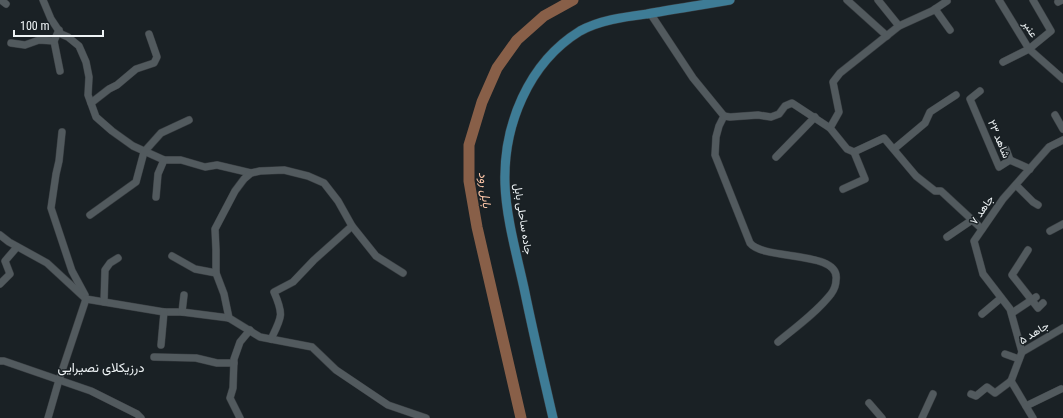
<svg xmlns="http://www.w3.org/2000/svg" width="1063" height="418" viewBox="0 0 1063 418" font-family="'Roboto Condensed',Vazirmatn,sans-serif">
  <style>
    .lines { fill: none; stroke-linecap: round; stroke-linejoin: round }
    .river { stroke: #885f48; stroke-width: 11 }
    .minor-casing { stroke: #383d41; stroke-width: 8 }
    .major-casing { stroke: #383d41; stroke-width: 10 }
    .minor { stroke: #525a5e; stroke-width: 7 }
    .major { stroke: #3e7c96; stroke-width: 9 }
    .labels { text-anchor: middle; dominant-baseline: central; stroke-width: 3; stroke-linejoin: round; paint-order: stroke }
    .street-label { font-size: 11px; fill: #eef3f5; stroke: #1a2125 }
    .water-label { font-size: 12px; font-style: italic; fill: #fcc5a7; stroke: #1a2125 }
    .quarter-label { font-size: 13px; fill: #eef3f5; stroke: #1a2125 }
  </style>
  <rect width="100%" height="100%" fill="#1a2125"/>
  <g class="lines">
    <polyline class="river" points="521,418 477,227 469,181 469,145 482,102 497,68 517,40 544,16 573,0"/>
    <g class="minor-casing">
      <g id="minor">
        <polyline points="1,0 6,4"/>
        <polyline points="43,0 51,19 61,34 68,37 79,46 86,62 89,77 88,95 96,117 112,131 133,146 164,160 181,160 205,167 217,165 251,173"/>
        <polyline points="847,0 887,36"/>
        <polyline points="878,0 899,26"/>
        <polyline points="999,0 1029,49 1063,79"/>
        <polyline points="1058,2 1062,0"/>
        <polyline points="935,9 950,30"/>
        <path d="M 650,13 L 693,78 L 724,116 L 719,126 L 716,137 L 715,155 L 750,243 C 764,261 841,250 836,280 C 836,285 834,290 831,294 C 816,313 796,327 778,342"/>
        <polyline points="54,41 60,71"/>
        <polyline points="11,43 25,45 39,40 54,41 59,30"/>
        <polyline points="1003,62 1029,49 1051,31 1033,0"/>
        <polyline points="980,91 970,99 999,167 1010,160 1030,169"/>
        <polyline points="91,103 109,89 117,85 136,69 154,63 157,57 149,34"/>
        <polyline points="1055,115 1063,129"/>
        <polyline points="724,116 730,117 758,115 771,117 779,114 785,106 792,103 830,128 847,149 854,152 884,138 916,176 935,191 941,191 982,229"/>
        <polyline points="830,128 839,112 833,82 840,73 899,26 932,11 947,1"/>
        <polyline points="62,132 59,161 56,174 51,208 72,271 85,295"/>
        <polyline points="894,149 925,123 930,112 956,95"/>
        <polyline points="1006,149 1010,160"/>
        <polyline points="776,157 815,117"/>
        <polyline points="1016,185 1033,202 1038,205"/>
        <polyline points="843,189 865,179 854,152"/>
        <polyline points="156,197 158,174 164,160"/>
        <polyline points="90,215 136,182 144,152 161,133 189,120"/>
        <polyline points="1050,231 1063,224"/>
        <polyline points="0,235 9,242 47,263 86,299 164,312 182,312 229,318 260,337 312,347 336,370 388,405 426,418"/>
        <polyline points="947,237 972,220"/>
        <polyline points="1028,250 1012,275 1038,308 1043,303"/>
        <polyline points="172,256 195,269 216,273"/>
        <polyline points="0,284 10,274 5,261 17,247"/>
        <polyline points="104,302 105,270 110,263 118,258"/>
        <polyline points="182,312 184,295"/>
        <polyline points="1012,313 1036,297"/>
        <polyline points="982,314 1001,298"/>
        <polyline points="229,318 224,294 216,273 216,250 215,229 235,191 244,179 251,173 260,171 284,170 308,176 324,183 338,201 352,226 376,256 403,273"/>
        <path d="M 271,339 C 282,317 284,315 274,292 L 293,282 L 314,260 L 352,226"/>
        <polyline points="161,345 164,312"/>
        <polyline points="1022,352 1010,309 983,274 974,241 1003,199 1049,147 1063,140"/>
        <polyline points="1005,354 1019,359"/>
        <polyline points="154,357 196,358 217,363 234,363"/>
        <polyline points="0,361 4,361 91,391 137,414 141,418"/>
        <polyline points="1011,381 1022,352 1063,328"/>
        <polyline points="1011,381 1033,418"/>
        <polyline points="971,394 976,396 987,387 995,393 1011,381"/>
        <polyline points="869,403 882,418"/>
        <polyline points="1026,406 1061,389"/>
        <polyline points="48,418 59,380 86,299"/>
        <polyline points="240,418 230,398 233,388 234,359 240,342 250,330"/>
        <polyline points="922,418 933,394"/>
      </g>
    </g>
    <g class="major-casing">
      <path id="major" d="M 553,418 C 543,375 533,332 524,288 C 517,256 506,217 505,184 C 503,126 528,63 580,31 C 600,20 624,17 647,14 C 674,9 702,5 730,0"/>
    </g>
    <use href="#minor" class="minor"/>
    <use href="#major" class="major"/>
  </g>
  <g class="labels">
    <g class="street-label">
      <text transform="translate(1030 29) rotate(58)">عنبر</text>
      <text transform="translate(999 139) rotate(67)">شاهد ۲۳</text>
      <text transform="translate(982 210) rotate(-55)">جاهد ۷</text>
      <text transform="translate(523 219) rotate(81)">جاده ساحلی بابل</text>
      <text transform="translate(1034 333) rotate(-32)">جاهد ۵</text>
    </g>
    <g class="water-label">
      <text transform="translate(485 190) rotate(83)">بابل رود</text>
    </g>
    <g class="quarter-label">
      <text x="101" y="367">درزیکلای نصیرایی</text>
    </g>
  </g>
  <path d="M14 30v6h89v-6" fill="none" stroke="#eef3f5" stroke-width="2"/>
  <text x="20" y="30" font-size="12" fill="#eef3f5" stroke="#1a2125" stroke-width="3" paint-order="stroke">100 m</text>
</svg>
